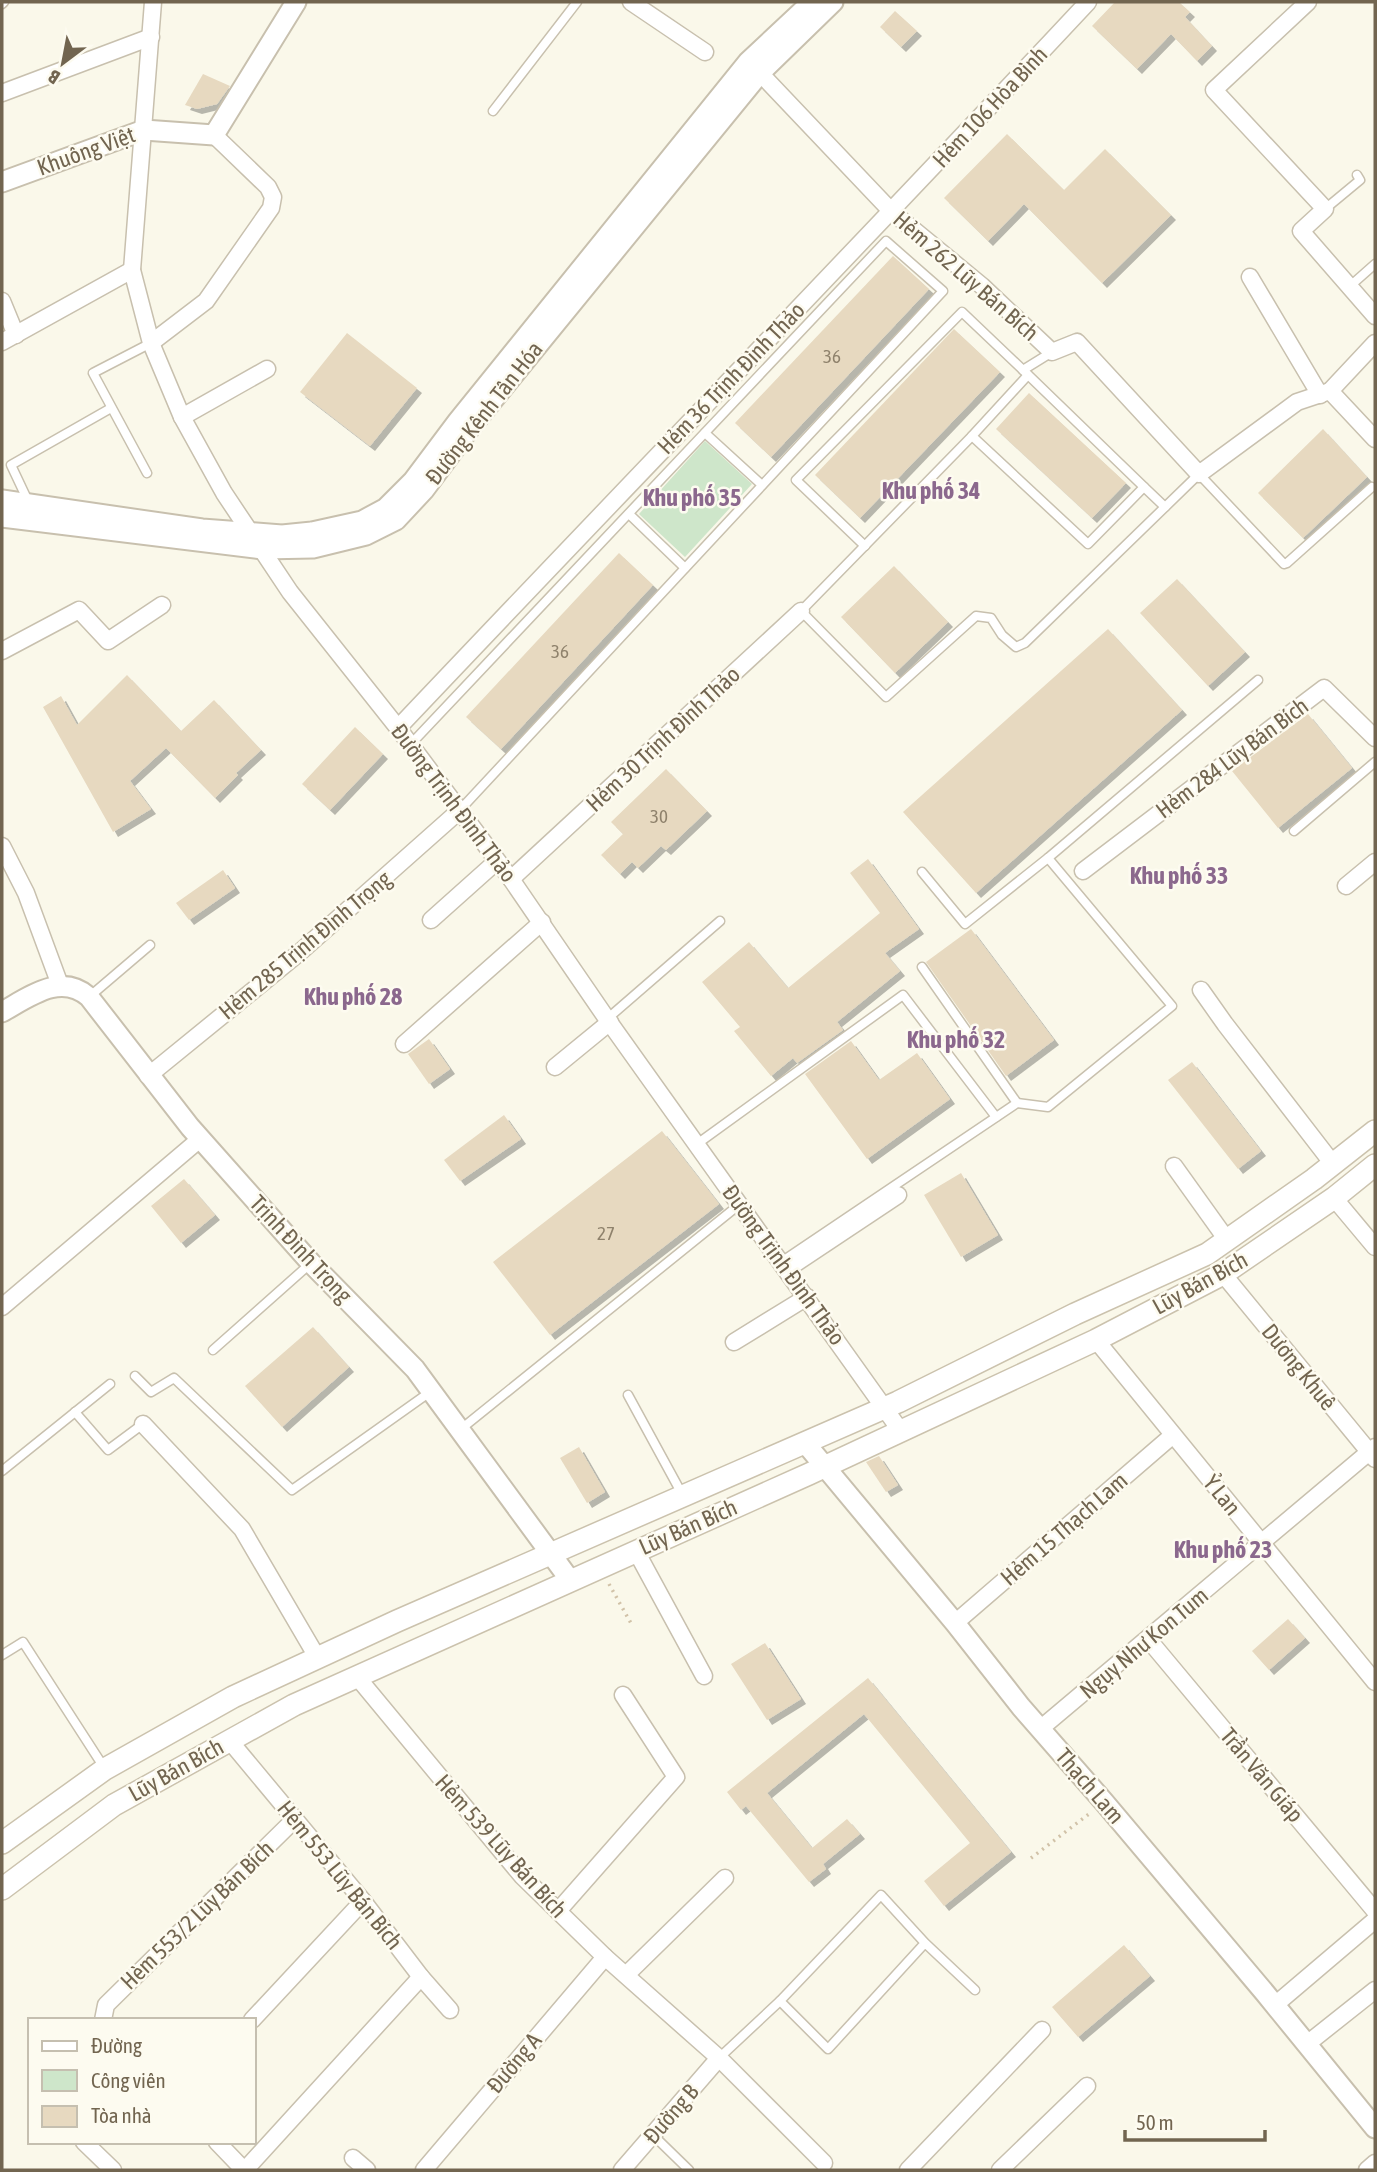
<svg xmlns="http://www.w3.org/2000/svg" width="1377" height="2172" viewBox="0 0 1377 2172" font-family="'Asap Condensed',sans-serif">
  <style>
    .green { fill: #cee6ca }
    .building { fill: #e7d9c0; filter: url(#shadow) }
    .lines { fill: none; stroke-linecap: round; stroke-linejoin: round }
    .service-casing { stroke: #c8c0ae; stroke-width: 11 }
    .minor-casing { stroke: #c8c0ae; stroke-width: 19 }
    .tertiary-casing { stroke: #c8c0ae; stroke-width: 23 }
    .secondary-casing { stroke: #cbc2ad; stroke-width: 24 }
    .path { stroke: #d1c2a8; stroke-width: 3.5; stroke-dasharray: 2 5; stroke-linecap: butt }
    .service { stroke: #fff; stroke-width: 8 }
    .minor { stroke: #fff; stroke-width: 16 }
    .tertiary { stroke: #fff; stroke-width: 19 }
    .secondary { stroke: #fff; stroke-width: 21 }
    .labels { text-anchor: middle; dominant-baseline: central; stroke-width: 5; stroke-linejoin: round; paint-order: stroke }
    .number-label { font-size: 19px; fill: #8f826c }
    .street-label { font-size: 23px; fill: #726550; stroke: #fdfbf0 }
    .neighbourhood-label { font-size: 24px; font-weight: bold; fill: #8b688d; stroke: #fdfbf0 }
  </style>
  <defs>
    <filter id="shadow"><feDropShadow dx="5" dy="5" stdDeviation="0" flood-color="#0004"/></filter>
  </defs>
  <rect width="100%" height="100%" fill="#faf8ea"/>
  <polygon class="green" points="705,441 752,484 685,557 639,514"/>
  <g class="building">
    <polygon points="1115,2 1179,2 1190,12 1185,17 1212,46 1197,61 1171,34 1137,69 1092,26"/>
    <polygon points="895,11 917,31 901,47 880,27"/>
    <polygon points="203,74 230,86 217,104 197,109 185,105"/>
    <polygon points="1007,134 1064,190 1105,149 1171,215 1102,283 1024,204 988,241 944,198"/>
    <polygon points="893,256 929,289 771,457 735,423"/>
    <polygon points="954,329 1000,372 860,518 815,475"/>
    <polygon points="347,333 417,388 370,446 300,392"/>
    <polygon points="1029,393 1126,483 1092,518 996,429"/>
    <polygon points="1323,429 1367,477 1303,538 1258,493"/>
    <polygon points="619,553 653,585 501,749 466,717"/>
    <polygon points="894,566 948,622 895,673 841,617"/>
    <polygon points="1177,579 1245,652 1208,686 1140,613"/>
    <polygon points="1108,629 1182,710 976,893 903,812"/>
    <polygon points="127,675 181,731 214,700 261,750 236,773 238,775 215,798 166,748 130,781 151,809 113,832 43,707 61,696 77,725"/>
    <polygon points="1308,714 1352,768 1278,828 1232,771"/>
    <polygon points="355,727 383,754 330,810 302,784"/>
    <polygon points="666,769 707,811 666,850 661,846 638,868 632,862 620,874 601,855 623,834 611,822"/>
    <polygon points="868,859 919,929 885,953 900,971 837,1022 843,1030 797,1063 793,1058 771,1076 734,1031 740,1027 702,982 749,942 788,988 880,913 850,873"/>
    <polygon points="223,870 235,888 189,920 176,903"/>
    <polygon points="971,929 1054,1040 1006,1076 926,962"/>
    <polygon points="429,1039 450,1069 429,1084 408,1054"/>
    <polygon points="851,1041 879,1080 917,1053 950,1099 867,1159 805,1074"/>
    <polygon points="1192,1062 1261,1151 1238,1169 1168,1080"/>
    <polygon points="504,1115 521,1139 460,1181 444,1160"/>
    <polygon points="662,1131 719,1204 550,1335 493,1262"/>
    <polygon points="961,1173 998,1235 961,1257 924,1195"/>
    <polygon points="184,1179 215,1215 181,1243 151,1206"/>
    <polygon points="313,1327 349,1367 282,1427 245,1386"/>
    <polygon points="579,1447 605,1492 587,1503 560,1458"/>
    <polygon points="879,1456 898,1485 886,1492 866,1462"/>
    <polygon points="1288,1619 1305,1638 1269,1670 1252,1651"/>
    <polygon points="765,1643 801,1699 767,1720 731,1664"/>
    <polygon points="868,1678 1011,1852 944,1906 924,1881 970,1843 864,1714 767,1793 812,1848 847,1819 860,1834 823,1864 826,1869 809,1882 746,1806 741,1810 727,1792"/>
    <polygon points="1124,1945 1150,1976 1078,2037 1052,2007"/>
  </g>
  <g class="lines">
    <g class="service-casing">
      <g id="service">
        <polyline points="2,4 4,2"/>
        <polyline points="493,111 577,2"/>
        <polyline points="1325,209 1360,180 1357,175"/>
        <polyline points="1349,287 1375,264"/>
        <polyline points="1052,352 1023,370 1144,487 1088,544 972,436 801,611 886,697 976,616 991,618 1002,635 1016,647 1025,643 1199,474 1284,564 1287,563 1372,487"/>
        <polyline points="705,433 762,485"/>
        <polyline points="972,436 1028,375"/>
        <polyline points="147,473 93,373 151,343"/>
        <polyline points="1144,487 1165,507"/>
        <polyline points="28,501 11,465 111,408"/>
        <polyline points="629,514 685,568"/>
        <polyline points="865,546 796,480 962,312 1023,370"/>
        <polyline points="410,745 886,241 943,291 459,811"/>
        <polyline points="1294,831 1375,762"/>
        <polyline points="1048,858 1258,680"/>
        <polyline points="922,872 965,924 1048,858 1172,1006 1048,1107 1017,1103"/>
        <polyline points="89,997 150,945"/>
        <polyline points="607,1019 720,921"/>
        <polyline points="697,1144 903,995 996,1117"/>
        <polyline points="781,1262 1017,1103 922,967"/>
        <polyline points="213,1350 311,1263"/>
        <polyline points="135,1376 151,1392 174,1378 292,1490 430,1392"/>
        <polyline points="628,1395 682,1494"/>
        <polyline points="75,1412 108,1450 143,1424"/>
        <polyline points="461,1429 740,1204"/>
        <polyline points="2,1471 110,1384"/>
        <polyline points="2,1655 23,1642 105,1769"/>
        <polyline points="925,1943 881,1895 780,2001 828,2049 925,1943 975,1990"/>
        <polyline points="719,2058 780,2001"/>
        <polyline points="653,2135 689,2170"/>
      </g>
    </g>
    <g class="minor-casing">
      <g id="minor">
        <polyline points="153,2 132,270 151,343 182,417 224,493 290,592 398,728 511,879 607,1019 900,1430"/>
        <polyline points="631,2 705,52"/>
        <polyline points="1308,2 1214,90 1325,209 1301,231 1375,316"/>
        <polyline points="760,73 892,212 982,286 1052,352 1077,342 1199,474 1297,402 1330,391 1375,439"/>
        <polyline points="2,93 151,37"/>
        <polyline points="1250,277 1320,395"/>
        <polyline points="2,301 16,335"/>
        <polyline points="2,342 132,270"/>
        <polyline points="151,343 206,301 271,208 273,197 268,187 214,135"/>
        <polyline points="1330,391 1375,343"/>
        <polyline points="182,417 267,369"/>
        <polyline points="2,651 79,610 108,641 162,605"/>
        <path d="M 398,728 C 627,486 860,246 1088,2"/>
        <polyline points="2,846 26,893 60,985"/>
        <polyline points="1083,871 1324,688 1375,738"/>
        <polyline points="511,879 801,611"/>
        <polyline points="1346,886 1375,862"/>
        <polyline points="431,920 497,861"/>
        <polyline points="1201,990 1225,1024 1333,1164"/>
        <polyline points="404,1044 542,922"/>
        <polyline points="555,1067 610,1022"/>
        <polyline points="148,1076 299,953 459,811"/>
        <polyline points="1174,1166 1227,1240"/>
        <polyline points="1334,1198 1375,1247"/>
        <polyline points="787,1269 898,1195"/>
        <polyline points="1223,1274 1375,1459"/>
        <polyline points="2,1307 200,1139"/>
        <polyline points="1096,1340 1375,1682"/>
        <polyline points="734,1342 807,1297"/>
        <polyline points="143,1424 242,1529 317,1657"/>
        <polyline points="636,1551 704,1676"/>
        <polyline points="955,1623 1173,1435"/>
        <polyline points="1148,1639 1375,1911"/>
        <polyline points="358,1678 522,1876 605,1957 719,2058 824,2163"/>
        <polyline points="1040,1729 1375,1447"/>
        <polyline points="229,1740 363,1901 421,1977 450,2010"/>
        <polyline points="558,1911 676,1777 623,1695"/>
        <polyline points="626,1975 725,1878"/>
        <polyline points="1275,2005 1375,1920"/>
        <polyline points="103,2020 106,2005 295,1819"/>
        <polyline points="252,2020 363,1901"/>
        <polyline points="1307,2044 1375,1990"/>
        <polyline points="84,2142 113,2170"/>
        <polyline points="217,2142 244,2170"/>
        <polyline points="353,2158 367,2170"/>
        <polyline points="245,2170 421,1977"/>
        <polyline points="424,2170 605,1957"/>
        <polyline points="622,2170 719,2058"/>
        <polyline points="908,2170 1042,2030"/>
        <polyline points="1000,2170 1087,2086"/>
        <polyline points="1367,2170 1375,2163"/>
      </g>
    </g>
    <g class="tertiary-casing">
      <g id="tertiary">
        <polyline points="2,182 144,130 214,135 296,2"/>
        <polyline points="2,500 202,529 282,535 312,532 362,521 386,508 413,481 458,421 748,62 812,2"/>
        <polyline points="2,517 262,549 313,548 366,535 396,520 424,490 470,428 760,73 833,2"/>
        <path d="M 2,1012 C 29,997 61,972 89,997 L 190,1127 L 311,1263 L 415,1369 L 570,1580"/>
        <polyline points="806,1444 955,1623 1021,1707 1104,1802 1265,1993 1375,2128"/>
      </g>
    </g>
    <g class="secondary-casing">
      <g id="secondary">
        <polyline points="2,1843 105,1769 233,1697 397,1621 898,1402 1075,1314 1207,1254 1314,1179 1375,1131"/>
        <polyline points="2,1889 114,1805 294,1705 809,1474 1096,1340 1223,1274 1334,1198 1375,1165"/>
      </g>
    </g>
    <g class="path">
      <polyline points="609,1584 632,1625"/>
      <polyline points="1031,1858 1089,1814"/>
    </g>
    <use href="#service" class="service"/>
    <use href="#minor" class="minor"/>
    <use href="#tertiary" class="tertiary"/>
    <use href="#secondary" class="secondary"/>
  </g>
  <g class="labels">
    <g class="number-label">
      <text x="832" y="356">36</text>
      <text x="560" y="651">36</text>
      <text x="659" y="816">30</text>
      <text x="606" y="1233">27</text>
    </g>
    <g class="street-label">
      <text transform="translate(990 107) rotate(-47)">Hẻm 106 Hòa Bình</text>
      <text transform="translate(86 151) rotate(-20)">Khuông Việt</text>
      <text transform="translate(966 276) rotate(41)">Hẻm 262 Lũy Bán Bích</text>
      <text transform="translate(731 378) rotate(-46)">Hẻm 36 Trịnh Đình Thảo</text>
      <text transform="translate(484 413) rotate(-52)">Đường Kênh Tân Hóa</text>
      <text transform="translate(663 739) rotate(-43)">Hẻm 30 Trịnh Đình Thảo</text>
      <text transform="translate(1232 758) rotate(-37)">Hẻm 284 Lũy Bán Bích</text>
      <text transform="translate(454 803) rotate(53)">Đường Trịnh Đình Thảo</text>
      <text transform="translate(305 945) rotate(-40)">Hẻm 285 Trịnh Đình Trọng</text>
      <text transform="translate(301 1249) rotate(47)">Trịnh Đình Trọng</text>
      <text transform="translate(784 1265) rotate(54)">Đường Trịnh Đình Thảo</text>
      <text transform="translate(1200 1283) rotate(-29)">Lũy Bán Bích</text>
      <text transform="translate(1299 1367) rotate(51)">Dương Khuê</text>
      <text transform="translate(1222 1495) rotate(51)">Ỷ Lan</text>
      <text transform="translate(688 1527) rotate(-24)">Lũy Bán Bích</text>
      <text transform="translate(1064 1529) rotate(-41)">Hẻm 15 Thạch Lam</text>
      <text transform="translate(1144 1643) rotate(-40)">Ngụy Như Kon Tum</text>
      <text transform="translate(176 1770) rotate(-29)">Lũy Bán Bích</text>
      <text transform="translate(1262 1775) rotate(50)">Trần Văn Giáp</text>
      <text transform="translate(1090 1786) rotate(49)">Thạch Lam</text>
      <text transform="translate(501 1846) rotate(48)">Hẻm 539 Lũy Bán Bích</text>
      <text transform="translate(340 1875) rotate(51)">Hẻm 553 Lũy Bán Bích</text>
      <text transform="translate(197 1915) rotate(-44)">Hèm 553/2 Lũy Bán Bích</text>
      <text transform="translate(514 2063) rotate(-50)">Đường A</text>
      <text transform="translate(671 2114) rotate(-49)">Đường B</text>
    </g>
    <g class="neighbourhood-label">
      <text x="931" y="490">Khu phố 34</text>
      <text x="692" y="497">Khu phố 35</text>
      <text x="1179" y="875">Khu phố 33</text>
      <text x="353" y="996">Khu phố 28</text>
      <text x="956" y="1039">Khu phố 32</text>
      <text x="1223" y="1549">Khu phố 23</text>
    </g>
  </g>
  <rect width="1377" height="2172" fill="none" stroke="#726550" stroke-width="7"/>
  <rect x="28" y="2018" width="228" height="126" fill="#fdfbf0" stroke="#c5bfb0" stroke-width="2"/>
  <rect x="42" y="2041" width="35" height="10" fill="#ffffff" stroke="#c5bfb0" stroke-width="2"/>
  <text x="91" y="2053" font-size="21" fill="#726550">Đường</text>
  <rect x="42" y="2070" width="35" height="21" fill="#cee6ca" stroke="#c5bfb0" stroke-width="2"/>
  <text x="91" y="2088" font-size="21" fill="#726550">Công viên</text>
  <rect x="42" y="2106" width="35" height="21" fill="#e7d9c0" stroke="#c5bfb0" stroke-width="2"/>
  <text x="91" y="2123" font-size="21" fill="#726550">Tòa nhà</text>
  <g transform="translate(63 63) rotate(212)" stroke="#fdfbf0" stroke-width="5" paint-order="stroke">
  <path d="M0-5L12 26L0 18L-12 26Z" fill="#726550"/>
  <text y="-10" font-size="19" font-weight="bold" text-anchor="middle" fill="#726550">B</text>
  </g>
  <path d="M1125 2130v10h140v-10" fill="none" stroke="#726550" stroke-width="3.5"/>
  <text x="1136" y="2130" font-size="21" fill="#726550" stroke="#fdfbf0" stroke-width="5" paint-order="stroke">50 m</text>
</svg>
